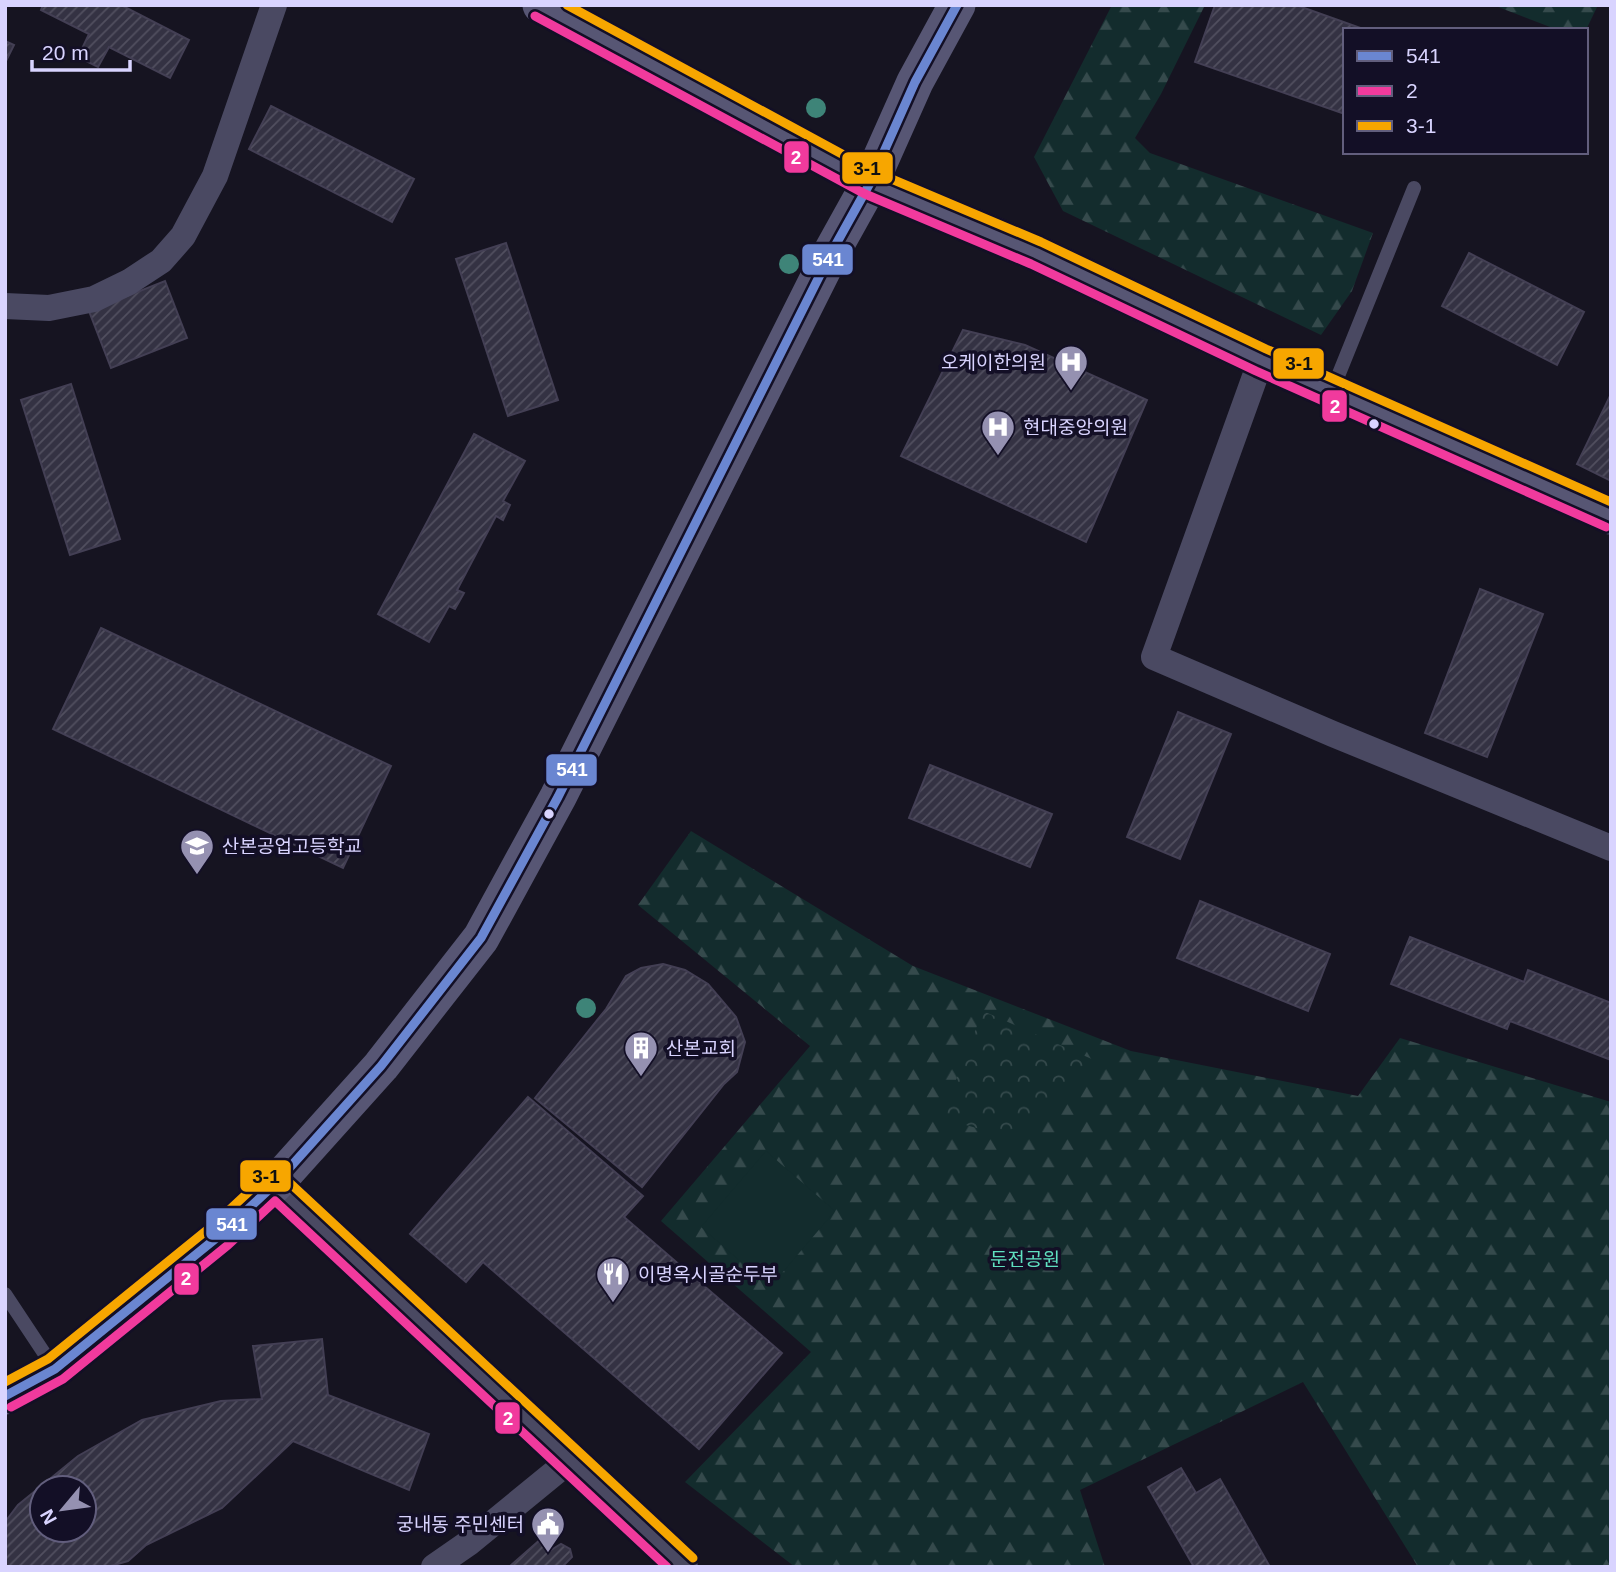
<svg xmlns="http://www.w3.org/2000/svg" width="1616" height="1572" viewBox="0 0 1616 1572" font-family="Arial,'Noto Sans KR',sans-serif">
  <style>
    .forest { fill: url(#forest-firs) }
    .park { fill: url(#park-crowns) }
    .pitch { fill: #132c2d }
    .building { fill: url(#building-hatch); stroke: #433f54; stroke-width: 2; fill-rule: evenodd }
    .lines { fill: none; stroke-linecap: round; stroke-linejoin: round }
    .lane { stroke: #4a4962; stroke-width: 14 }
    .street { stroke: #4a4962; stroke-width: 26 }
    .secondary { stroke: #575674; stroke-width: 37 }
    .bus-1-casing { stroke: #130f26; stroke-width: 14 }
    .bus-2-casing { stroke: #130f26; stroke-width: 14 }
    .bus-3-casing { stroke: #130f26; stroke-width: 14 }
    .bus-1 { stroke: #6a86d1; stroke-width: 9 }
    .bus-2 { stroke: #f13a9d; stroke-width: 9 }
    .bus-3 { stroke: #f7a600; stroke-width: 9 }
    .tree { fill: #3e8478 }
    .bus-dot { fill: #d9d4ff; stroke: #130f26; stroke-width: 2.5 }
    .labels { text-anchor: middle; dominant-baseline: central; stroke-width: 7; stroke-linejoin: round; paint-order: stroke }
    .poi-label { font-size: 19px; fill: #d9d4ff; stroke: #130f26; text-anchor: start }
    .park-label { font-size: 19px; fill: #5fe0c0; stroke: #130f26 }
    .line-badge { stroke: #130f26; stroke-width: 2.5 }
    .badge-label { font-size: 19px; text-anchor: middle; font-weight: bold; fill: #fff }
    .pale-badge-label { font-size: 19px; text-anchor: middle; font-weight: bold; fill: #111 }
  </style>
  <defs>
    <pattern id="forest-firs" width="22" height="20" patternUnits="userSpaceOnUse" patternTransform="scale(1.75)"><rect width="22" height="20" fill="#132c2d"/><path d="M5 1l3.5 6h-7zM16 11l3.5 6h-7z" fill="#354a4c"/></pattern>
    <pattern id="park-crowns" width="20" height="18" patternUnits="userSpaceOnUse" patternTransform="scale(1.75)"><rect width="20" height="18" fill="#132c2d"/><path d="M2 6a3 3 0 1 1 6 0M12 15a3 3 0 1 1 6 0" fill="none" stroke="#354a4c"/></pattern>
    <pattern id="building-hatch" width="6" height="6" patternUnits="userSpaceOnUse" patternTransform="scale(1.75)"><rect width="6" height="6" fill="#343243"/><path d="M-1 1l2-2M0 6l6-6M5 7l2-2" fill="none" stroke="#514f5f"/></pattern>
  </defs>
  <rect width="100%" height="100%" fill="#161421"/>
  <g class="forest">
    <polygon points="1112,5 1205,5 1161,94 1135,138 1150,153 1373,233 1352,291 1321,335 1063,211 1034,157"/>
    <polygon points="1493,5 1598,5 1586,30 1558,30"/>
    <polygon points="691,831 913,966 1131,1051 1358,1096 1400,1038 1611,1102 1611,1567 1418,1567 1303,1382 1080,1490 1105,1567 795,1567 685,1482 811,1352 661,1221 810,1046 638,905"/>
  </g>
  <polygon class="park" points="983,1011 1103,1064 1012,1138 941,1118"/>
  <polygon class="pitch" points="766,1151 835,1211 770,1287 701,1227"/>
  <g class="building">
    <polygon points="43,5 121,5 189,40 170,78 109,47 98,67 78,57 89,34 41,10"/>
    <polygon points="1215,5 1296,5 1366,30 1345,30 1345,114 1195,62"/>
    <polygon points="5,41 14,45 5,63"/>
    <polygon points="271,106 414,179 392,222 249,149"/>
    <polygon points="506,243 558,400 508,416 456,259"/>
    <polygon points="1469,253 1584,312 1557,365 1442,306"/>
    <polygon points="165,281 187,338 111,368 89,311"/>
    <polygon points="963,330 1025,345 1147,400 1086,542 901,456"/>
    <polygon points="71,384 120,539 70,555 21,400"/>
    <polygon points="1611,394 1611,481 1577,464"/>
    <polygon points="474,434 525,461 503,501 510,505 503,520 496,516 457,590 464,593 455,609 449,606 429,642 378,614"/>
    <polygon points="1480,589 1543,614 1487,757 1425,733"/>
    <polygon points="101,628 391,766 343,868 53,729"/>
    <polygon points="1178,712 1231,734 1180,859 1127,837"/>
    <polygon points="930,765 1052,814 1030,867 909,818"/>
    <polygon points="1200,901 1330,954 1308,1011 1177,958"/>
    <polygon points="1410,937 1524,982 1528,970 1611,1003 1611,1060 1510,1021 1507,1029 1391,984"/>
    <polygon points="663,964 685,970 708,984 736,1017 745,1042 737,1072 724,1084 642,1187 535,1098 606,1009 626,976 641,968"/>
    <polygon points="528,1097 643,1196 624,1217 782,1353 699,1449 483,1262 466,1282 410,1234"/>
    <path d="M 322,1339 L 328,1395 L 429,1434 L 409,1490 L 293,1441 L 222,1508 L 146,1545 L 128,1561 L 107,1567 L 5,1567 L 5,1522 L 18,1505 L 78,1456 L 142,1420 L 221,1401 L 262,1399 L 253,1346 ZM 42,1488 L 84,1488 L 84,1530 L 42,1530 Z"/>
    <polygon points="1181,1468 1196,1493 1220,1479 1270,1567 1194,1567 1148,1487"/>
    <polygon points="541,1539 551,1550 561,1544 570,1549 572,1557 564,1565 566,1567 509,1567"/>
  </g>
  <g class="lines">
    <g class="lane">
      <polyline points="1332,391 1414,188"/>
      <polyline points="5,1294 54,1368"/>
    </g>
    <g class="street">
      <polyline points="5,306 49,308 94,299 129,282 161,261 183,236 215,176 274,5"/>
      <polyline points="1261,360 1154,657 1333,734 1611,848"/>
      <polyline points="275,1184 569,1461 685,1567"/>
      <polyline points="434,1567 470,1542 569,1461"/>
    </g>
    <g class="secondary">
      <polyline points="541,5 870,183 1036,253 1261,360 1611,516"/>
      <polyline points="5,1396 55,1369 220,1235 275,1184 381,1066 481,938 558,797 830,255 870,183 915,82 957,5"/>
    </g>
    <g class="bus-1-casing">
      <polyline id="bus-1" points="5,1396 55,1369 220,1235 275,1184 381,1066 481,938 558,797 830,255 870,183 915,82 957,5"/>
    </g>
    <g class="bus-2-casing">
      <g id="bus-2">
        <polyline points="535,16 865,194 1031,264 1256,371 1606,527"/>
        <polyline points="11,1407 63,1379 228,1245 275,1201 667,1567"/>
      </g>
    </g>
    <g class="bus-3-casing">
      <g id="bus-3">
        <polyline points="567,5 875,172 1041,242 1266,349 1611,502"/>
        <polyline points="5,1382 48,1359 212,1226 268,1174 278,1172 693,1558"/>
      </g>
    </g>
    <use href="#bus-1" class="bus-1"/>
    <use href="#bus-2" class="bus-2"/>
    <use href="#bus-3" class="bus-3"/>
  </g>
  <g class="tree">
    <circle cx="816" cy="108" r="10"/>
    <circle cx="789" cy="264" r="10"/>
    <circle cx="586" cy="1008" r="10"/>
  </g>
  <defs>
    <g id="hospital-pin" transform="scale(1.75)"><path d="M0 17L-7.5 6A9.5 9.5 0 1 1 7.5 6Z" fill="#9591b1" stroke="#130f26"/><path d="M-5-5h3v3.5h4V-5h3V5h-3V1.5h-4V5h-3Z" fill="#fff"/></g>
    <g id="school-pin" transform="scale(1.75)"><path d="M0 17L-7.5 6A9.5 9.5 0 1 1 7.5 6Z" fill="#9591b1" stroke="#130f26"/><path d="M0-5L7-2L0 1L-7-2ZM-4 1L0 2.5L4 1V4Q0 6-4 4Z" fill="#fff"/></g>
    <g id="building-pin" transform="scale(1.75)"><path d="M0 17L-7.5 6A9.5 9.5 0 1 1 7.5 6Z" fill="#9591b1" stroke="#130f26"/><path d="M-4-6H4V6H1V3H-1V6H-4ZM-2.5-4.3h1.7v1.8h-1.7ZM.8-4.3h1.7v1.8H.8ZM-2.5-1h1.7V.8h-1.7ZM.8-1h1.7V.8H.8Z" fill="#fff"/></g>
    <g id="restaurant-pin" transform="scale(1.75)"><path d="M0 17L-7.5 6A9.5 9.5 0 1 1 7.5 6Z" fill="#9591b1" stroke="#130f26"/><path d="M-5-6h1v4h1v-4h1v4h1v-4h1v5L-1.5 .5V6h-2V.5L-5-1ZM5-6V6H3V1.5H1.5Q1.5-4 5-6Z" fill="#fff"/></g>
    <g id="civic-pin" transform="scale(1.75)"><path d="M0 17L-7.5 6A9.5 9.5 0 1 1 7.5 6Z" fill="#9591b1" stroke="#130f26"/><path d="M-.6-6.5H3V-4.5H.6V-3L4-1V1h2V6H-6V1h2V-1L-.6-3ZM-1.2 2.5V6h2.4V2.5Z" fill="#fff"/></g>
  </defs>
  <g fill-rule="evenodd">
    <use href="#hospital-pin" x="1071" y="362"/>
    <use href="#hospital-pin" x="998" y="427"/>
    <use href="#school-pin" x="197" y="846"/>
    <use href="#building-pin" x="641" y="1048"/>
    <use href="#restaurant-pin" x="613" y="1274"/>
    <use href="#civic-pin" x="548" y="1524"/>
  </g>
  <g class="bus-dot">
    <circle cx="1374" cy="424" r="6"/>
    <circle cx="549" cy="814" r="6"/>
  </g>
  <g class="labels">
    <g class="poi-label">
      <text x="1046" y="362" text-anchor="end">오케이한의원</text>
      <text x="1023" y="427">현대중앙의원</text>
      <text x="222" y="846">산본공업고등학교</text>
      <text x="666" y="1048">산본교회</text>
      <text x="638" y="1274">이명옥시골순두부</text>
      <text x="524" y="1524" text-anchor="end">궁내동 주민센터</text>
    </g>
    <g class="park-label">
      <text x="1025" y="1259">둔전공원</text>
    </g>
  </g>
  <g class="line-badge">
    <rect x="783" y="140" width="27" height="34" rx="7" fill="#f13a9d"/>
    <rect x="841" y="151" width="53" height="34" rx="7" fill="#f7a600"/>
    <rect x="801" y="243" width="53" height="33" rx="7" fill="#6a86d1"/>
    <rect x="1272" y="347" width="53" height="33" rx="7" fill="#f7a600"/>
    <rect x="1321" y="389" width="27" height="34" rx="7" fill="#f13a9d"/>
    <rect x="545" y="753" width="53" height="34" rx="7" fill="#6a86d1"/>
    <rect x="239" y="1159" width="53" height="34" rx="7" fill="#f7a600"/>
    <rect x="205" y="1207" width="53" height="34" rx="7" fill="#6a86d1"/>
    <rect x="173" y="1262" width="27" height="34" rx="7" fill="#f13a9d"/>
    <rect x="494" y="1401" width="27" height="34" rx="7" fill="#f13a9d"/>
  </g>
  <g class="badge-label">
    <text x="796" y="164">2</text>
    <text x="828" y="266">541</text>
    <text x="1335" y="413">2</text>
    <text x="572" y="776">541</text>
    <text x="232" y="1231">541</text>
    <text x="186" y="1285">2</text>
    <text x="508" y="1425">2</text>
  </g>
  <g class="pale-badge-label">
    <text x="867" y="175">3-1</text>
    <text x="1299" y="370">3-1</text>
    <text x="266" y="1183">3-1</text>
  </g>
  <rect width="1616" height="1572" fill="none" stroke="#d9d4ff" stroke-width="14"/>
  <rect x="1343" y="28" width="245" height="126" fill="#130f26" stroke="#625e7d" stroke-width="2"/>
  <rect x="1357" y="51" width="35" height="10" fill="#6a86d1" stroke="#625e7d" stroke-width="2"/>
  <text x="1406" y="63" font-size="21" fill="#d9d4ff">541</text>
  <rect x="1357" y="86" width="35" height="10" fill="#f13a9d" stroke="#625e7d" stroke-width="2"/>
  <text x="1406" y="98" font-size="21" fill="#d9d4ff">2</text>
  <rect x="1357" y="121" width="35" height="10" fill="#f7a600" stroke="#625e7d" stroke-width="2"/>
  <text x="1406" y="133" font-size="21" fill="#d9d4ff">3-1</text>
  <g transform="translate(63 1509) rotate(241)"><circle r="33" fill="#130f26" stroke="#625e7d" stroke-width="2"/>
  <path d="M0-5L12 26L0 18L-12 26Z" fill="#9591b1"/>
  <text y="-10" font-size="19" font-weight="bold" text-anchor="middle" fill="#d9d4ff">N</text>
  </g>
  <path d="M32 60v10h98v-10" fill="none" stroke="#d9d4ff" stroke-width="3.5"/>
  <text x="42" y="60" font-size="21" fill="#d9d4ff" stroke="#130f26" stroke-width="5" paint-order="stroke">20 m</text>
</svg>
